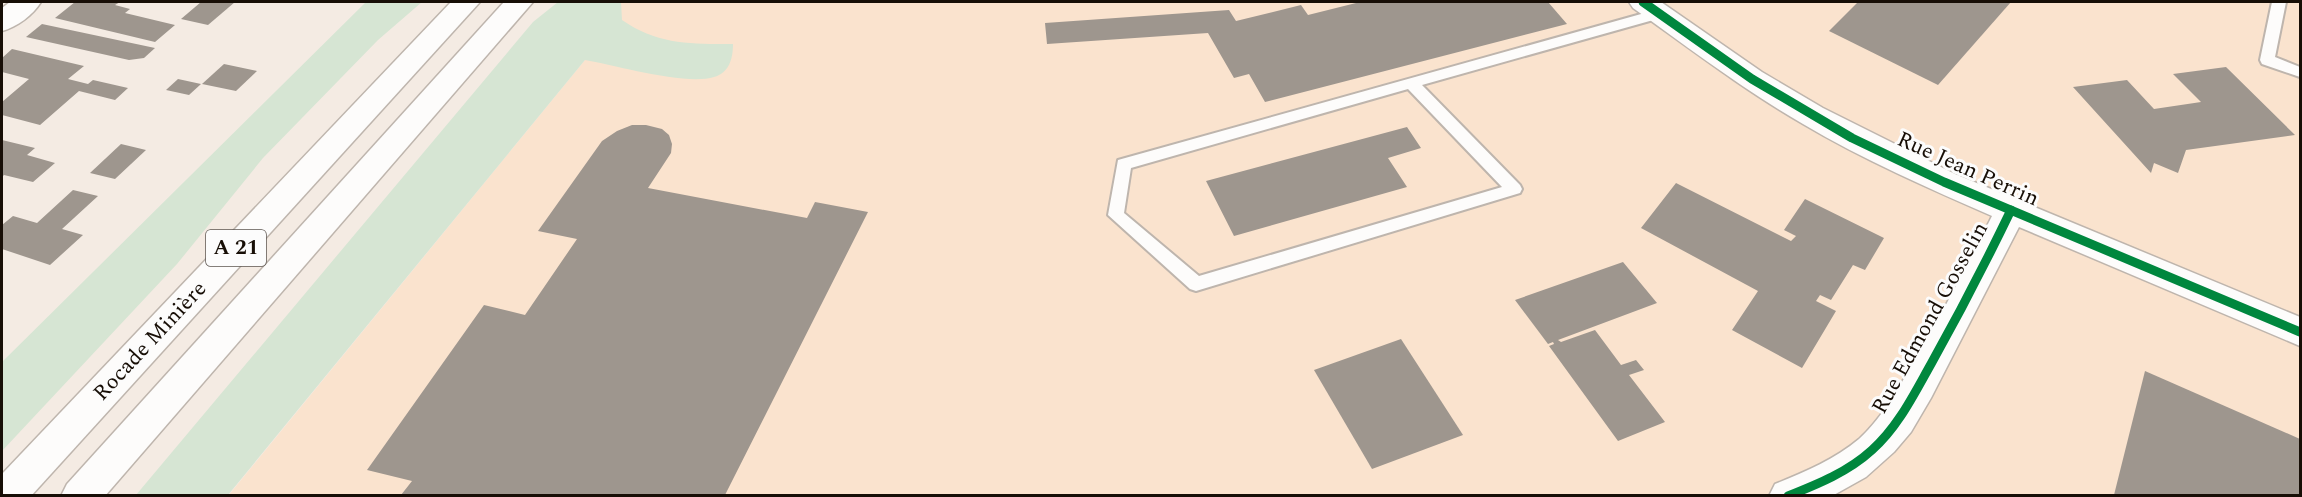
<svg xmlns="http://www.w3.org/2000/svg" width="2302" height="497" viewBox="0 0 2302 497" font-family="Spectral,serif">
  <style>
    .built { fill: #fae3ce }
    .green { fill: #d6e5d3 }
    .building { fill: #9e968e }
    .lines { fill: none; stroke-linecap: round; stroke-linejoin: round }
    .service-casing { stroke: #beb5ad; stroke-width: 4 }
    .minor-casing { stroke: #beb5ad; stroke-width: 3 }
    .tertiary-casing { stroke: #beb5ad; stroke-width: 3 }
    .motorway-casing { stroke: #beb5ad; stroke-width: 3 }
    .service { fill: #fdfcfb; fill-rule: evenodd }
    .minor { fill: #fdfcfb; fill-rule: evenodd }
    .tertiary { fill: #fdfcfb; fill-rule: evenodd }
    .motorway { fill: #fdfcfb; fill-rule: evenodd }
    .cycleway-casing { stroke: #fcfcfc; stroke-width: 13 }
    .cycleway { stroke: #00873e; stroke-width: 9 }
    .labels { text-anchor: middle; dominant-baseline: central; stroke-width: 6; stroke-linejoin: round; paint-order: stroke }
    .shield { fill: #fcfcfc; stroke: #5c5550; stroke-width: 1.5 }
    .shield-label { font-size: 21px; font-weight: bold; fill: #170e06 }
    .street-label { font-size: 22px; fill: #170e06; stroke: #fcfcfc }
  </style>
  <rect width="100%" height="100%" fill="#f4ebe3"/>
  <polygon class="built" points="621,2 2300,2 2300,495 228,496 585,60"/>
  <g class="green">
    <polygon points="366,2 422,2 378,40 263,158 177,264 2,451 2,362"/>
    <path d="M 558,2 L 621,2 L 622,20 C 658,45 691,44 733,44 C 733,59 729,73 714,77 C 686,86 615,65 585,60 L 228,495 L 136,495 L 533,22 Z"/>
  </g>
  <g class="building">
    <polygon points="75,2 120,2 115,5 130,9 125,13 175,25 155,42 55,18"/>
    <polygon points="201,2 235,2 208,25 181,19"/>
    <polygon points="1360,2 1548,2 1567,24 1265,102 1249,74 1234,78 1208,33 1047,44 1045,23 1229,10 1236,21 1301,5 1308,15"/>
    <polygon points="1858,2 2011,2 1938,85 1829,31"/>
    <polygon points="42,24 155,48 144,58 129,60 26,37"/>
    <polygon points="12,49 84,66 68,79 88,84 93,80 128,88 115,100 79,91 40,125 2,115 2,102 29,79 2,72 2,58"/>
    <polygon points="224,64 257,71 236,91 202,84"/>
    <polygon points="2226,67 2295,135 2186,150 2178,173 2154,163 2151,173 2073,87 2127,80 2154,109 2201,102 2173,74"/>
    <polygon points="178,79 201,84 189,95 166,90"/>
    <polygon points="632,125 646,125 662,129 669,135 672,144 671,153 648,188 807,218 815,202 868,212 725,495 401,495 412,481 367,470 484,305 525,315 577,239 538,231 602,141 617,131"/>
    <polygon points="1407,127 1421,148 1388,158 1407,187 1234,236 1206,181"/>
    <polygon points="2,140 35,148 27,155 55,163 33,182 4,175 2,177"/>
    <polygon points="121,144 146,150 115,179 90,173"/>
    <polygon points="1676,183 1791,241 1796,236 1784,230 1805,199 1884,238 1865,270 1853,265 1831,300 1820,295 1816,301 1836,311 1802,368 1732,330 1758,291 1641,228"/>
    <polygon points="73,190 98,196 62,229 83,235 50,265 2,249 2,225 13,216 37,223"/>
    <polygon points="1623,262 1657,303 1558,340 1561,342 1595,330 1621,365 1636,360 1644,370 1629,375 1665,422 1618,441 1549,346 1554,344 1553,342 1548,344 1515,300"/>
    <polygon points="1401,339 1463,435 1372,469 1314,370"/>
    <polygon points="2145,371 2300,439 2300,495 2114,495"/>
  </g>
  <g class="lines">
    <g class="service-casing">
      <g id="service">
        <polygon points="2272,2 2286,2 2275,57 2300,67 2300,77 2262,64 2260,60"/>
        <path d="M 1659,9 L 1664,11 L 1666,14 L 1664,17 L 1422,85 L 1520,185 L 1522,189 L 1520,193 L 1196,291 L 1190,289 L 1108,215 L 1118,160 ZM 1408,89 L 1502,187 L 1199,276 L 1124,213 L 1131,168 Z"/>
      </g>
    </g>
    <g class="minor-casing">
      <path id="minor" d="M 1629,2 L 1661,2 L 1762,72 L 1823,108 L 1955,174 L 2300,317 L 2300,346 L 2019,227 L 1931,398 L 1911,432 L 1894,452 L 1866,477 L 1832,496 L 1769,496 L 1775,484 C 1804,472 1834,460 1859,439 C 1885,415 1901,383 1919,353 C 1945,308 1969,262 1992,216 C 1928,188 1864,160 1803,124 C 1744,90 1689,48 1633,8 Z"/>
    </g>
    <g class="tertiary-casing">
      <path id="tertiary" d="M 10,2 L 41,2 C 33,15 17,27 2,31 L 2,8 Z"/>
    </g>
    <g class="motorway-casing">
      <g id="motorway">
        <polygon points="451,2 480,2 31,496 2,496 2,474"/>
        <polygon points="504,2 533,2 105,496 61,496 67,484"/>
      </g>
    </g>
    <use href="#service" class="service"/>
    <use href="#minor" class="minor"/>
    <use href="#tertiary" class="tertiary"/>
    <use href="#motorway" class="motorway"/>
    <g class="cycleway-casing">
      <g id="cycleway">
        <polyline points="1643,2 1752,79 1852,138 1944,182 2300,332"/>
        <path d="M 1788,496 C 1818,484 1848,472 1872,450 C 1898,427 1914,394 1931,364 C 1959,314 1986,262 2011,210"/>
      </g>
    </g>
    <use href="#cycleway" class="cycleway"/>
  </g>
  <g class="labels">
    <rect class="shield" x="206" y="230" width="60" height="36" rx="4.5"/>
    <g class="shield-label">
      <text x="236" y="248">A 21</text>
    </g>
    <g class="street-label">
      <text transform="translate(1968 169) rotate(24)">Rue Jean Perrin</text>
      <text transform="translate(1930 318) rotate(-61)">Rue Edmond Gosselin</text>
      <text transform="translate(150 341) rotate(-47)">Rocade Minière</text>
    </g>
  </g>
  <rect width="2302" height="497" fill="none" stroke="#170e06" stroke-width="6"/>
</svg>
